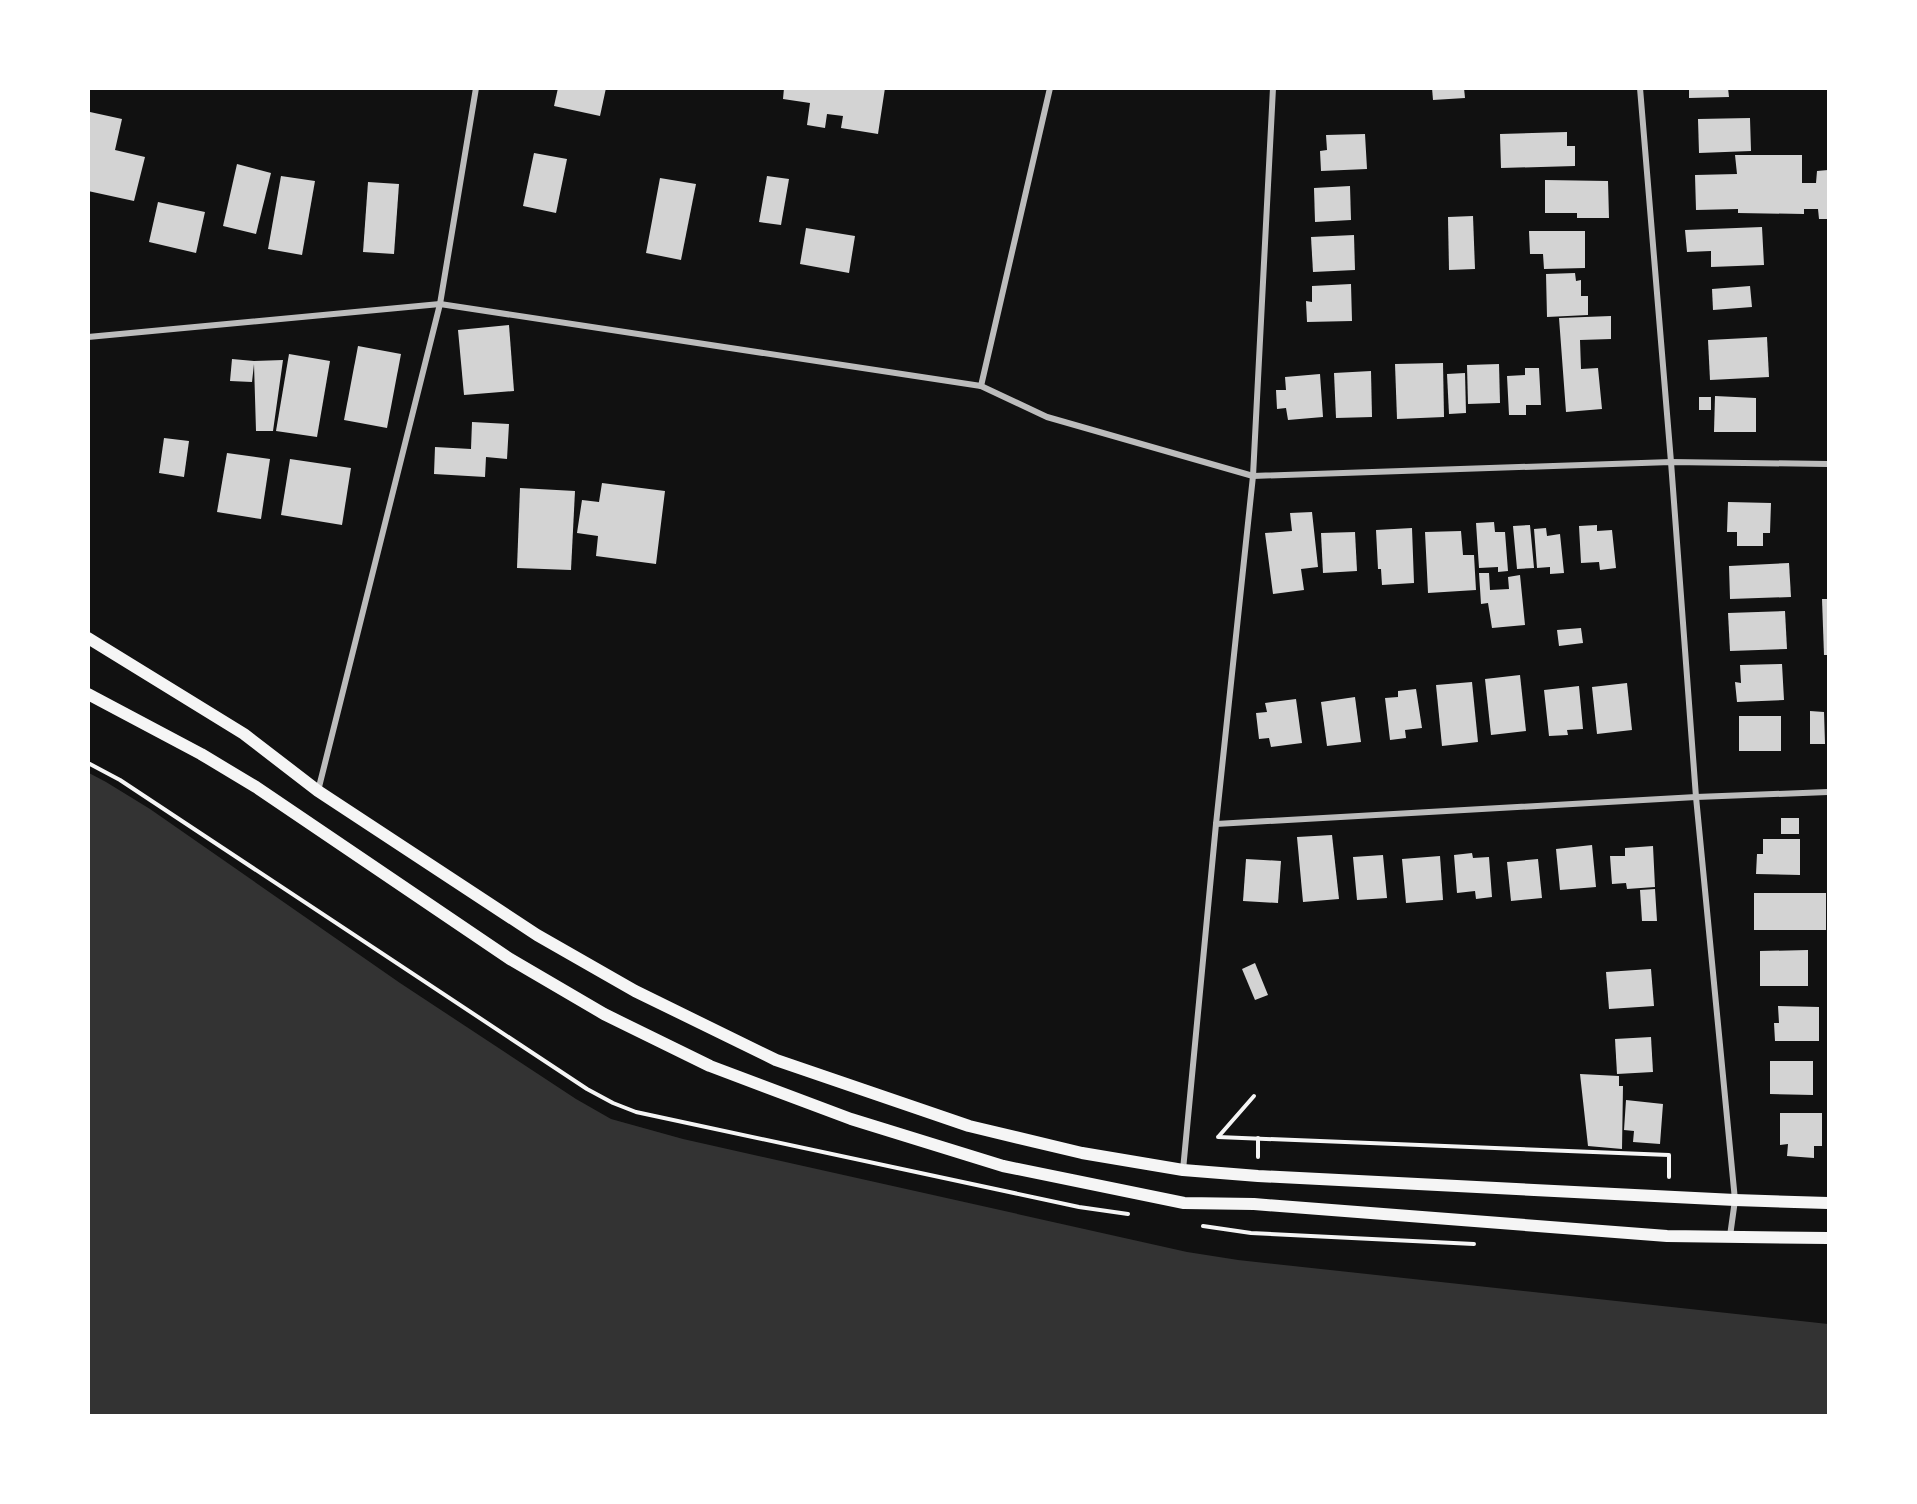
<svg xmlns="http://www.w3.org/2000/svg" width="1917" height="1504" viewBox="0 0 1917 1504" font-family="Rubik,sans-serif">
  <style>
    .water { fill: #333 }
    .building { fill: #d3d3d3 }
    .lines { fill: none; stroke-linecap: round; stroke-linejoin: round }
    .path { stroke: #f5f5f5; stroke-width: 4 }
    .minor { stroke: #bcbcbc; stroke-width: 6 }
    .secondary { stroke: #f5f5f5; stroke-width: 12 }
  </style>
  <rect width="100%" height="100%" fill="#111"/>
  <polygon class="water" points="89,773 106,782 150,809 400,983 576,1099 611,1119 683,1139 1187,1252 1238,1260 1828,1324 1828,1415 89,1415"/>
  <g class="building">
    <polygon points="558,88 606,88 600,116 554,106"/>
    <polygon points="784,88 885,88 878,134 841,128 843,116 827,114 825,128 807,125 810,103 783,99"/>
    <polygon points="1432,88 1464,88 1465,98 1433,100"/>
    <polygon points="1689,88 1728,88 1729,97 1689,98"/>
    <polygon points="90,112 122,119 115,150 145,157 134,201 88,191 88,119"/>
    <polygon points="1750,118 1751,151 1699,153 1698,119"/>
    <polygon points="1567,132 1567,146 1575,146 1575,166 1501,168 1500,134"/>
    <polygon points="1365,134 1367,169 1321,171 1320,151 1327,150 1326,135"/>
    <polygon points="534,153 567,159 556,213 523,206"/>
    <polygon points="1735,155 1802,155 1802,183 1816,183 1817,171 1828,170 1828,219 1819,219 1818,209 1804,209 1804,214 1738,213 1738,209 1696,210 1695,175 1737,174"/>
    <polygon points="237,164 271,173 256,234 223,226"/>
    <polygon points="281,176 315,181 302,255 268,249"/>
    <polygon points="767,176 789,179 781,225 759,222"/>
    <polygon points="660,178 696,184 681,260 646,253"/>
    <polygon points="1545,180 1608,181 1609,218 1577,218 1577,213 1545,213"/>
    <polygon points="368,182 399,184 394,254 363,252"/>
    <polygon points="1350,186 1351,220 1315,222 1314,188"/>
    <polygon points="158,202 205,212 196,253 149,242"/>
    <polygon points="1473,216 1475,269 1449,270 1448,217"/>
    <polygon points="1762,227 1764,265 1711,267 1711,251 1687,252 1685,230"/>
    <polygon points="806,228 855,236 849,273 800,264"/>
    <polygon points="1529,231 1585,231 1585,268 1544,269 1543,254 1530,254"/>
    <polygon points="1354,235 1355,270 1313,272 1311,237"/>
    <polygon points="1575,273 1576,281 1581,280 1581,296 1588,296 1588,315 1547,317 1546,274"/>
    <polygon points="1351,284 1352,321 1307,322 1306,301 1312,302 1312,286"/>
    <polygon points="1750,286 1752,307 1713,310 1712,289"/>
    <polygon points="1611,316 1611,339 1580,340 1581,369 1598,368 1602,409 1566,412 1559,318"/>
    <polygon points="509,325 514,391 464,395 458,330"/>
    <polygon points="1767,337 1769,377 1710,380 1708,340"/>
    <polygon points="358,346 401,354 387,428 344,420"/>
    <polygon points="289,354 330,361 317,437 276,431"/>
    <polygon points="232,359 254,361 283,360 273,431 256,431 254,364 252,382 230,381"/>
    <polygon points="1443,363 1444,417 1397,419 1395,364"/>
    <polygon points="1499,364 1500,403 1468,404 1467,365"/>
    <polygon points="1525,368 1539,368 1541,405 1526,405 1526,415 1509,415 1507,376 1525,375"/>
    <polygon points="1371,371 1372,417 1336,418 1334,373"/>
    <polygon points="1465,373 1466,413 1449,414 1447,374"/>
    <polygon points="1320,374 1323,417 1288,420 1286,408 1277,409 1276,390 1286,390 1285,377"/>
    <polygon points="1715,396 1756,398 1756,432 1714,432"/>
    <rect x="1699" y="397" width="12" height="13"/>
    <polygon points="472,422 509,424 507,459 486,457 485,477 434,474 435,447 471,449"/>
    <polygon points="164,438 189,441 184,477 159,473"/>
    <polygon points="227,453 270,459 261,519 217,512"/>
    <polygon points="290,459 351,468 342,525 281,515"/>
    <polygon points="602,483 665,491 656,564 596,556 598,536 577,533 582,500 599,502"/>
    <polygon points="520,488 575,491 571,570 517,568"/>
    <polygon points="1728,502 1771,503 1770,533 1763,533 1763,546 1737,546 1737,532 1727,532"/>
    <polygon points="1312,512 1318,567 1301,569 1304,590 1273,594 1265,533 1292,531 1290,513"/>
    <polygon points="1494,522 1495,532 1505,532 1508,571 1498,572 1498,567 1479,568 1476,523"/>
    <polygon points="1530,525 1534,568 1517,569 1513,526"/>
    <polygon points="1597,525 1597,531 1612,530 1616,568 1600,570 1599,562 1581,563 1579,526"/>
    <polygon points="1412,528 1414,583 1382,585 1381,569 1378,569 1376,530"/>
    <polygon points="1546,528 1547,536 1560,534 1564,573 1550,574 1550,567 1537,568 1534,529"/>
    <polygon points="1461,531 1463,555 1474,555 1476,590 1428,593 1425,532"/>
    <polygon points="1355,532 1357,571 1323,573 1321,533"/>
    <polygon points="1789,563 1791,597 1730,599 1729,566"/>
    <polygon points="1479,573 1489,573 1490,590 1509,589 1508,577 1520,575 1525,625 1492,628 1488,603 1481,604"/>
    <polygon points="1822,599 1828,599 1828,655 1824,655"/>
    <polygon points="1785,611 1787,649 1730,651 1728,613"/>
    <polygon points="1581,628 1583,643 1559,646 1557,630"/>
    <polygon points="1782,664 1784,700 1737,702 1735,682 1741,683 1740,665"/>
    <polygon points="1520,675 1526,731 1491,735 1485,679"/>
    <polygon points="1472,682 1478,742 1442,746 1436,685"/>
    <polygon points="1627,683 1632,730 1597,734 1592,687"/>
    <polygon points="1579,686 1583,729 1567,730 1568,735 1549,736 1544,690"/>
    <polygon points="1416,689 1422,728 1405,730 1406,738 1390,740 1385,698 1398,697 1398,691"/>
    <polygon points="1355,697 1361,742 1327,746 1321,702"/>
    <polygon points="1296,699 1302,743 1271,747 1269,738 1259,739 1256,713 1267,712 1265,703"/>
    <polygon points="1810,711 1824,712 1825,744 1810,744"/>
    <rect x="1739" y="716" width="42" height="35"/>
    <rect x="1781" y="818" width="18" height="16"/>
    <polygon points="1332,835 1339,899 1303,902 1297,837"/>
    <polygon points="1763,839 1800,839 1800,875 1756,874 1757,854 1763,854"/>
    <polygon points="1592,845 1596,887 1560,890 1556,849"/>
    <polygon points="1653,846 1655,887 1627,889 1626,883 1612,884 1610,856 1625,856 1625,848"/>
    <polygon points="1472,853 1473,858 1489,857 1492,897 1476,899 1475,891 1457,893 1454,855"/>
    <polygon points="1383,855 1387,898 1357,900 1353,857"/>
    <polygon points="1440,856 1443,900 1406,903 1402,859"/>
    <polygon points="1246,859 1281,861 1278,903 1243,901"/>
    <polygon points="1538,859 1542,898 1511,901 1507,862"/>
    <polygon points="1655,889 1657,921 1642,921 1640,890"/>
    <rect x="1754" y="893" width="72" height="37"/>
    <polygon points="1808,950 1808,986 1760,986 1760,951"/>
    <polygon points="1255,963 1268,995 1255,1000 1242,969"/>
    <polygon points="1651,969 1654,1006 1609,1009 1606,972"/>
    <polygon points="1778,1006 1819,1007 1819,1041 1775,1041 1774,1023 1779,1023"/>
    <polygon points="1651,1037 1653,1072 1617,1074 1615,1039"/>
    <polygon points="1770,1061 1813,1061 1813,1095 1770,1094"/>
    <polygon points="1580,1074 1619,1076 1619,1086 1623,1086 1622,1149 1588,1146"/>
    <polygon points="1626,1100 1663,1104 1660,1144 1633,1142 1634,1131 1624,1130"/>
    <polygon points="1780,1113 1822,1113 1822,1146 1814,1146 1814,1158 1787,1156 1788,1144 1780,1145"/>
  </g>
  <g class="lines">
    <g class="path">
      <polyline points="88,763 120,780 587,1089 613,1103 636,1112 1079,1207 1128,1214"/>
      <polyline points="1219,1136 1254,1096"/>
      <polyline points="1218,1137 1669,1155 1669,1177"/>
      <polyline points="1258,1157 1258,1138"/>
      <polyline points="1203,1226 1251,1233 1474,1244"/>
    </g>
    <g class="minor">
      <polyline points="1640,88 1671,462 1696,797 1735,1200 1730,1236"/>
      <polyline points="88,337 440,304 981,386 1047,417 1253,476 1671,462 1828,464"/>
      <polyline points="981,386 1050,88"/>
      <polyline points="318,791 440,304 476,88"/>
      <polyline points="1216,824 1696,797 1828,792"/>
      <polyline points="1183,1170 1216,824 1253,476 1273,88"/>
    </g>
    <g class="secondary">
      <polyline points="88,638 244,734 318,791 537,935 635,991 776,1060 969,1126 1082,1153 1183,1170 1258,1176 1735,1200 1828,1203"/>
      <polyline points="88,694 201,754 256,787 510,959 604,1014 710,1066 851,1119 1003,1166 1184,1203 1254,1204 1667,1236 1828,1238"/>
    </g>
  </g>
  <rect width="1917" height="1504" fill="none" stroke="#ffffff" stroke-width="180"/>
</svg>
